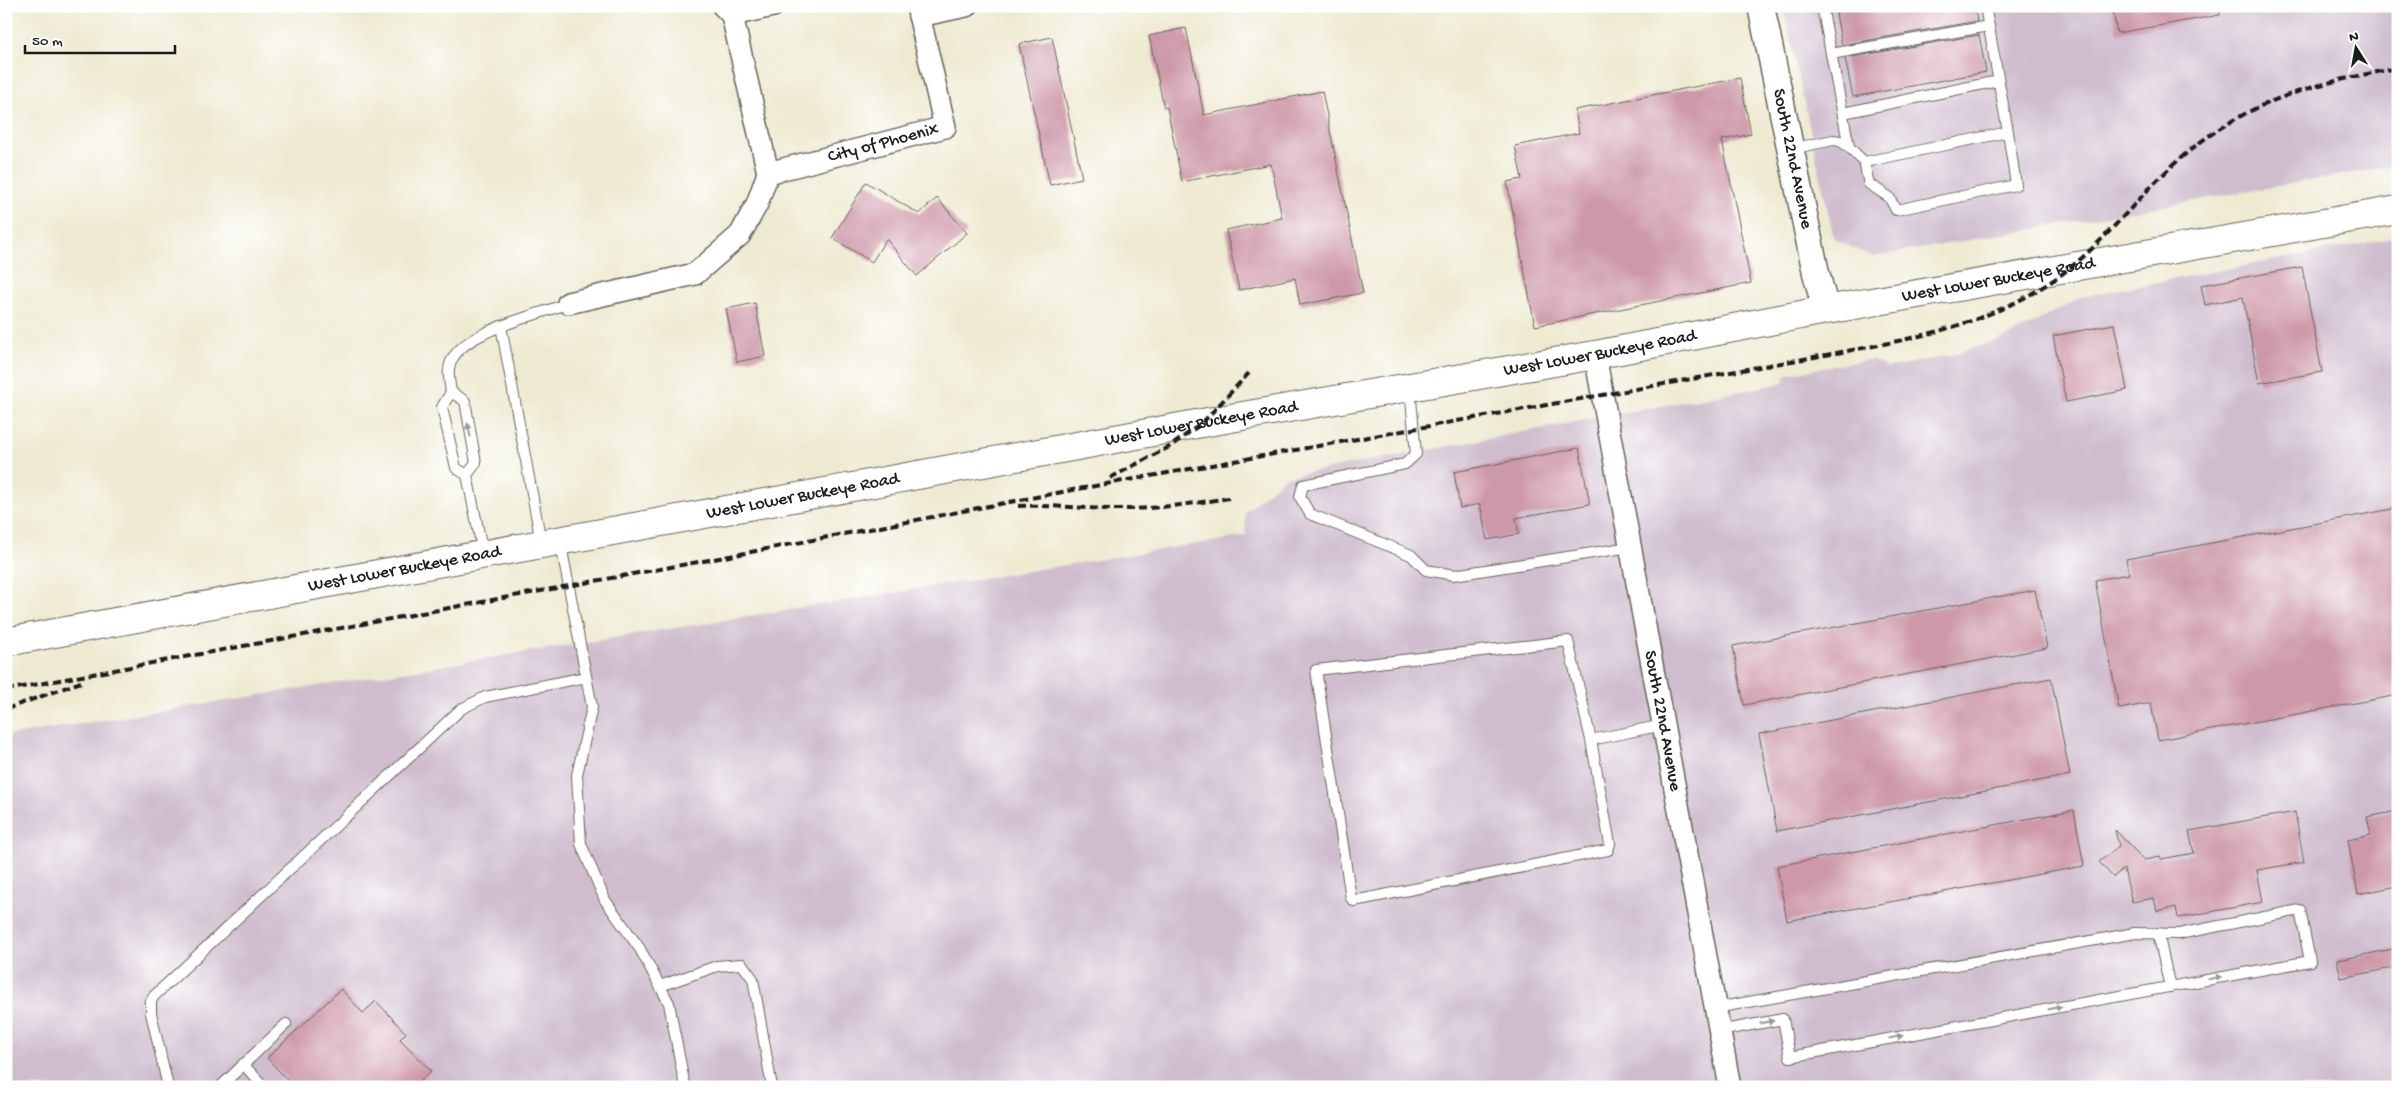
<svg xmlns="http://www.w3.org/2000/svg" width="2404" height="1093" viewBox="0 0 2404 1093" font-family="'Gochi Hand',sans-serif">
  <style>
    .industrial { fill: #cfbdce }
    .building { fill: #cd98a9 }
    .lines { fill: none; stroke-linecap: round; stroke-linejoin: round }
    .service-casing { stroke: #66645b; stroke-width: 12 }
    .minor-casing { stroke: #66645b; stroke-width: 24 }
    .tertiary-casing { stroke: #66645b; stroke-width: 29 }
    .secondary-casing { stroke: #66645b; stroke-width: 30 }
    .service { stroke: #fff; stroke-width: 10 }
    .minor { stroke: #fff; stroke-width: 21 }
    .tertiary { stroke: #fff; stroke-width: 26 }
    .secondary { stroke: #fff; stroke-width: 28 }
    .rail { stroke: #1c1c1c; stroke-width: 4; stroke-dasharray: 8 4; stroke-linecap: butt }
    .oneway { fill: #999 }
    .labels { text-anchor: middle; dominant-baseline: central; stroke-width: 4; stroke-linejoin: round; paint-order: stroke }
    .street-label { font-size: 18px; fill: #1c1c1c; stroke: #fff }
  </style>
  <rect width="100%" height="100%" fill="#fff"/>
  <filter id="ink" filterUnits="userSpaceOnUse"><feTurbulence type="fractalNoise" baseFrequency=".02" numOctaves="2"/><feDisplacementMap in="SourceGraphic" scale="10" xChannelSelector="R" yChannelSelector="G"/><feConvolveMatrix kernelMatrix="1 2 1 2 8 2 1 2 1" color-interpolation-filters="sRGB"/></filter>
  <filter id="wash" filterUnits="userSpaceOnUse"><feTurbulence type="fractalNoise" baseFrequency=".0096" numOctaves="4" result="noise"/><feDisplacementMap in="SourceGraphic" scale="20" xChannelSelector="R" yChannelSelector="G"/><feGaussianBlur stdDeviation="1.12" result="paint"/><feColorMatrix in="noise" values="0 0 0 0 0 0 0 0 0 0 0 0 0 0 0 0 0 1.4 0 .05"/><feComposite in="paint" operator="in"/></filter>
  <g filter="url(#wash)">
    <rect width="100%" height="100%" fill="#eeead1"/>
    <g class="industrial">
      <polygon points="1783,6 2398,6 2398,165 1873,257 1834,239"/>
      <polygon points="2398,237 2398,1087 6,1087 6,736 1246,536 1245,512 1285,477 1783,383 1787,374 1872,359 1887,368 1956,354 2009,336 2084,296"/>
    </g>
    <g id="blocks">
      <g class="building">
        <polygon points="1850,6 1974,6 1977,21 1842,45 1835,9"/>
        <polygon points="2112,6 2219,6 2220,15 2117,33"/>
        <polygon points="1186,28 1204,115 1322,91 1363,293 1300,305 1295,278 1239,290 1226,230 1282,218 1271,164 1182,182 1167,107 1164,108 1149,36"/>
        <polygon points="1979,35 1986,72 1853,97 1845,58"/>
        <polygon points="1052,37 1082,178 1050,185 1019,44"/>
        <polygon points="1740,78 1751,134 1722,140 1751,283 1535,326 1507,182 1522,179 1515,146 1579,133 1575,110"/>
        <polygon points="866,182 919,214 937,198 967,233 917,276 886,239 872,262 832,238"/>
        <polygon points="2302,267 2322,372 2259,383 2243,297 2205,305 2201,285"/>
        <polygon points="755,303 765,356 737,362 726,309"/>
        <polygon points="2114,324 2127,390 2066,402 2053,336"/>
        <polygon points="1579,448 1590,504 1516,518 1519,534 1487,540 1480,504 1460,508 1454,472"/>
        <polygon points="2398,508 2398,695 2158,740 2151,703 2119,709 2095,580 2129,574 2126,559"/>
        <polygon points="2035,590 2047,648 1744,705 1733,646"/>
        <polygon points="2051,678 2070,775 1777,831 1759,734"/>
        <polygon points="2074,810 2084,866 1787,921 1777,866"/>
        <polygon points="2398,811 2398,886 2358,894 2348,840 2371,835 2367,817"/>
        <polygon points="2295,812 2304,862 2257,870 2263,902 2178,918 2176,907 2157,911 2154,898 2132,902 2124,869 2113,877 2099,862 2119,846 2115,830 2144,860 2160,857 2161,859 2194,853 2189,831"/>
        <polygon points="2398,948 2398,967 2341,978 2337,960"/>
        <polygon points="341,989 363,1013 376,1001 406,1033 400,1039 431,1071 414,1087 294,1087 267,1058"/>
      </g>
    </g>
  </g>
  <g filter="url(#ink)">
    <use href="#blocks" fill-opacity="0" stroke="#66645b" stroke-width="1"/>
    <g class="lines">
      <g class="service-casing">
        <g id="service">
          <polyline points="1822,6 1849,147"/>
          <polyline points="1831,54 1989,26"/>
          <polyline points="1843,113 1998,81"/>
          <polyline points="1791,149 1833,140 1840,141 1849,147 1864,162 2008,132 1985,6"/>
          <polyline points="1864,162 1869,184 1889,197 1896,210 2016,185 2008,132"/>
          <polyline points="501,326 541,542"/>
          <polyline points="1410,388 1416,454 1405,464 1303,485 1300,497 1310,514 1411,555 1426,570 1454,575 1630,547"/>
          <path d="M 451,392 C 450,385 448,376 449,369 C 453,332 538,316 568,303"/>
          <polyline points="467,475 476,463 465,401 451,392 442,407 456,468 467,475 483,553"/>
          <polyline points="560,540 592,707 577,775 581,844 605,900 640,949 669,1003 685,1087"/>
          <polyline points="1591,740 1568,641 1316,670 1351,898 1354,901 1608,850 1610,844 1591,740 1663,725"/>
          <polyline points="2158,933 2170,987"/>
          <polyline points="660,986 717,966 742,964 753,979 772,1087"/>
          <polyline points="1715,1008 2135,933 2179,934 2300,910 2310,961 1790,1057 1783,1019 1719,1031"/>
          <polyline points="243,1064 264,1087"/>
          <polyline points="168,1087 151,1013 151,1001 154,996 461,709 485,697 586,677"/>
          <polyline points="220,1087 286,1024"/>
        </g>
      </g>
      <g class="minor-casing">
        <g id="minor">
          <polyline points="732,15 773,6"/>
          <polyline points="919,16 966,6"/>
          <path id="s1" d="M 768,173 L 945,127 L 917,6"/>
          <polyline points="568,303 695,274 740,235 757,204 768,173 732,15 723,6"/>
          <path id="s2" d="M 1595,355 L 1730,1087"/>
        </g>
      </g>
      <g class="tertiary-casing">
        <g id="tertiary">
          <path id="s3" d="M 1761,6 L 1816,273 L 1826,310"/>
        </g>
      </g>
      <g class="secondary-casing">
        <g id="secondary">
          <path id="s4" d="M 6,642 L 1202,423 L 1595,355 L 1826,310 L 2398,210"/>
        </g>
      </g>
      <use href="#service" class="service"/>
      <use href="#minor" class="minor"/>
      <use href="#tertiary" class="tertiary"/>
      <use href="#secondary" class="secondary"/>
      <g class="rail">
        <polyline points="1110,478 1171,446 1202,423 1249,373"/>
        <path d="M 1018,506 C 1049,505 1079,508 1110,509 C 1150,510 1189,504 1229,498"/>
        <path d="M 6,690 L 714,559 L 1067,491 L 1820,356 C 1902,341 1982,328 2052,281 C 2099,250 2131,204 2172,166 C 2242,101 2308,85 2398,68"/>
        <polyline points="6,709 81,682"/>
      </g>
    </g>
    <defs><path id="oneway-solid" d="M-6-.8H1V-3.2L6.5 0L1 3.2V.8H-6Z" transform="scale(1.25)"/></defs>
    <g class="oneway">
      <use href="#oneway-solid" transform="translate(469 430) rotate(-102)"/>
      <use href="#oneway-solid" transform="translate(2215 978) rotate(-10)"/>
      <use href="#oneway-solid" transform="translate(2055 1008) rotate(-11)"/>
      <use href="#oneway-solid" transform="translate(1767 1022) rotate(-11)"/>
      <use href="#oneway-solid" transform="translate(1896 1037) rotate(-11)"/>
    </g>
  </g>
  <g class="labels">
    <g class="street-label">
      <text stroke="none"><textPath href="#s1" startOffset="119">City of Phoenix</textPath></text>
      <text stroke="none"><textPath href="#s3" startOffset="156">South 22nd Avenue</textPath></text>
      <text stroke="none"><textPath href="#s4" startOffset="2025">West Lower Buckeye Road</textPath></text>
      <text stroke="none"><textPath href="#s4" startOffset="1620">West Lower Buckeye Road</textPath></text>
      <text stroke="none"><textPath href="#s4" startOffset="1215">West Lower Buckeye Road</textPath></text>
      <text stroke="none"><textPath href="#s4" startOffset="810">West Lower Buckeye Road</textPath></text>
      <text stroke="none"><textPath href="#s4" startOffset="405">West Lower Buckeye Road</textPath></text>
      <text stroke="none"><textPath href="#s2" startOffset="372">South 22nd Avenue</textPath></text>
    </g>
  </g>
  <rect width="2404" height="1093" fill="none" stroke="#fff" stroke-width="25"/>
  <g transform="translate(2356 48) rotate(349)" stroke="#ffffff" stroke-width="4" paint-order="stroke">
  <path d="M0-4L9 19L0 12L-9 19Z" fill="#1c1c1c"/>
  <text y="-8" font-size="14" font-weight="bold" text-anchor="middle" fill="#1c1c1c">N</text>
  </g>
  <path d="M25 45v8h150v-8" fill="none" stroke="#1c1c1c" stroke-width="2.5"/>
  <text x="32" y="45" font-size="15" fill="#1c1c1c" stroke="#ffffff" stroke-width="4" paint-order="stroke">50 m</text>
</svg>
